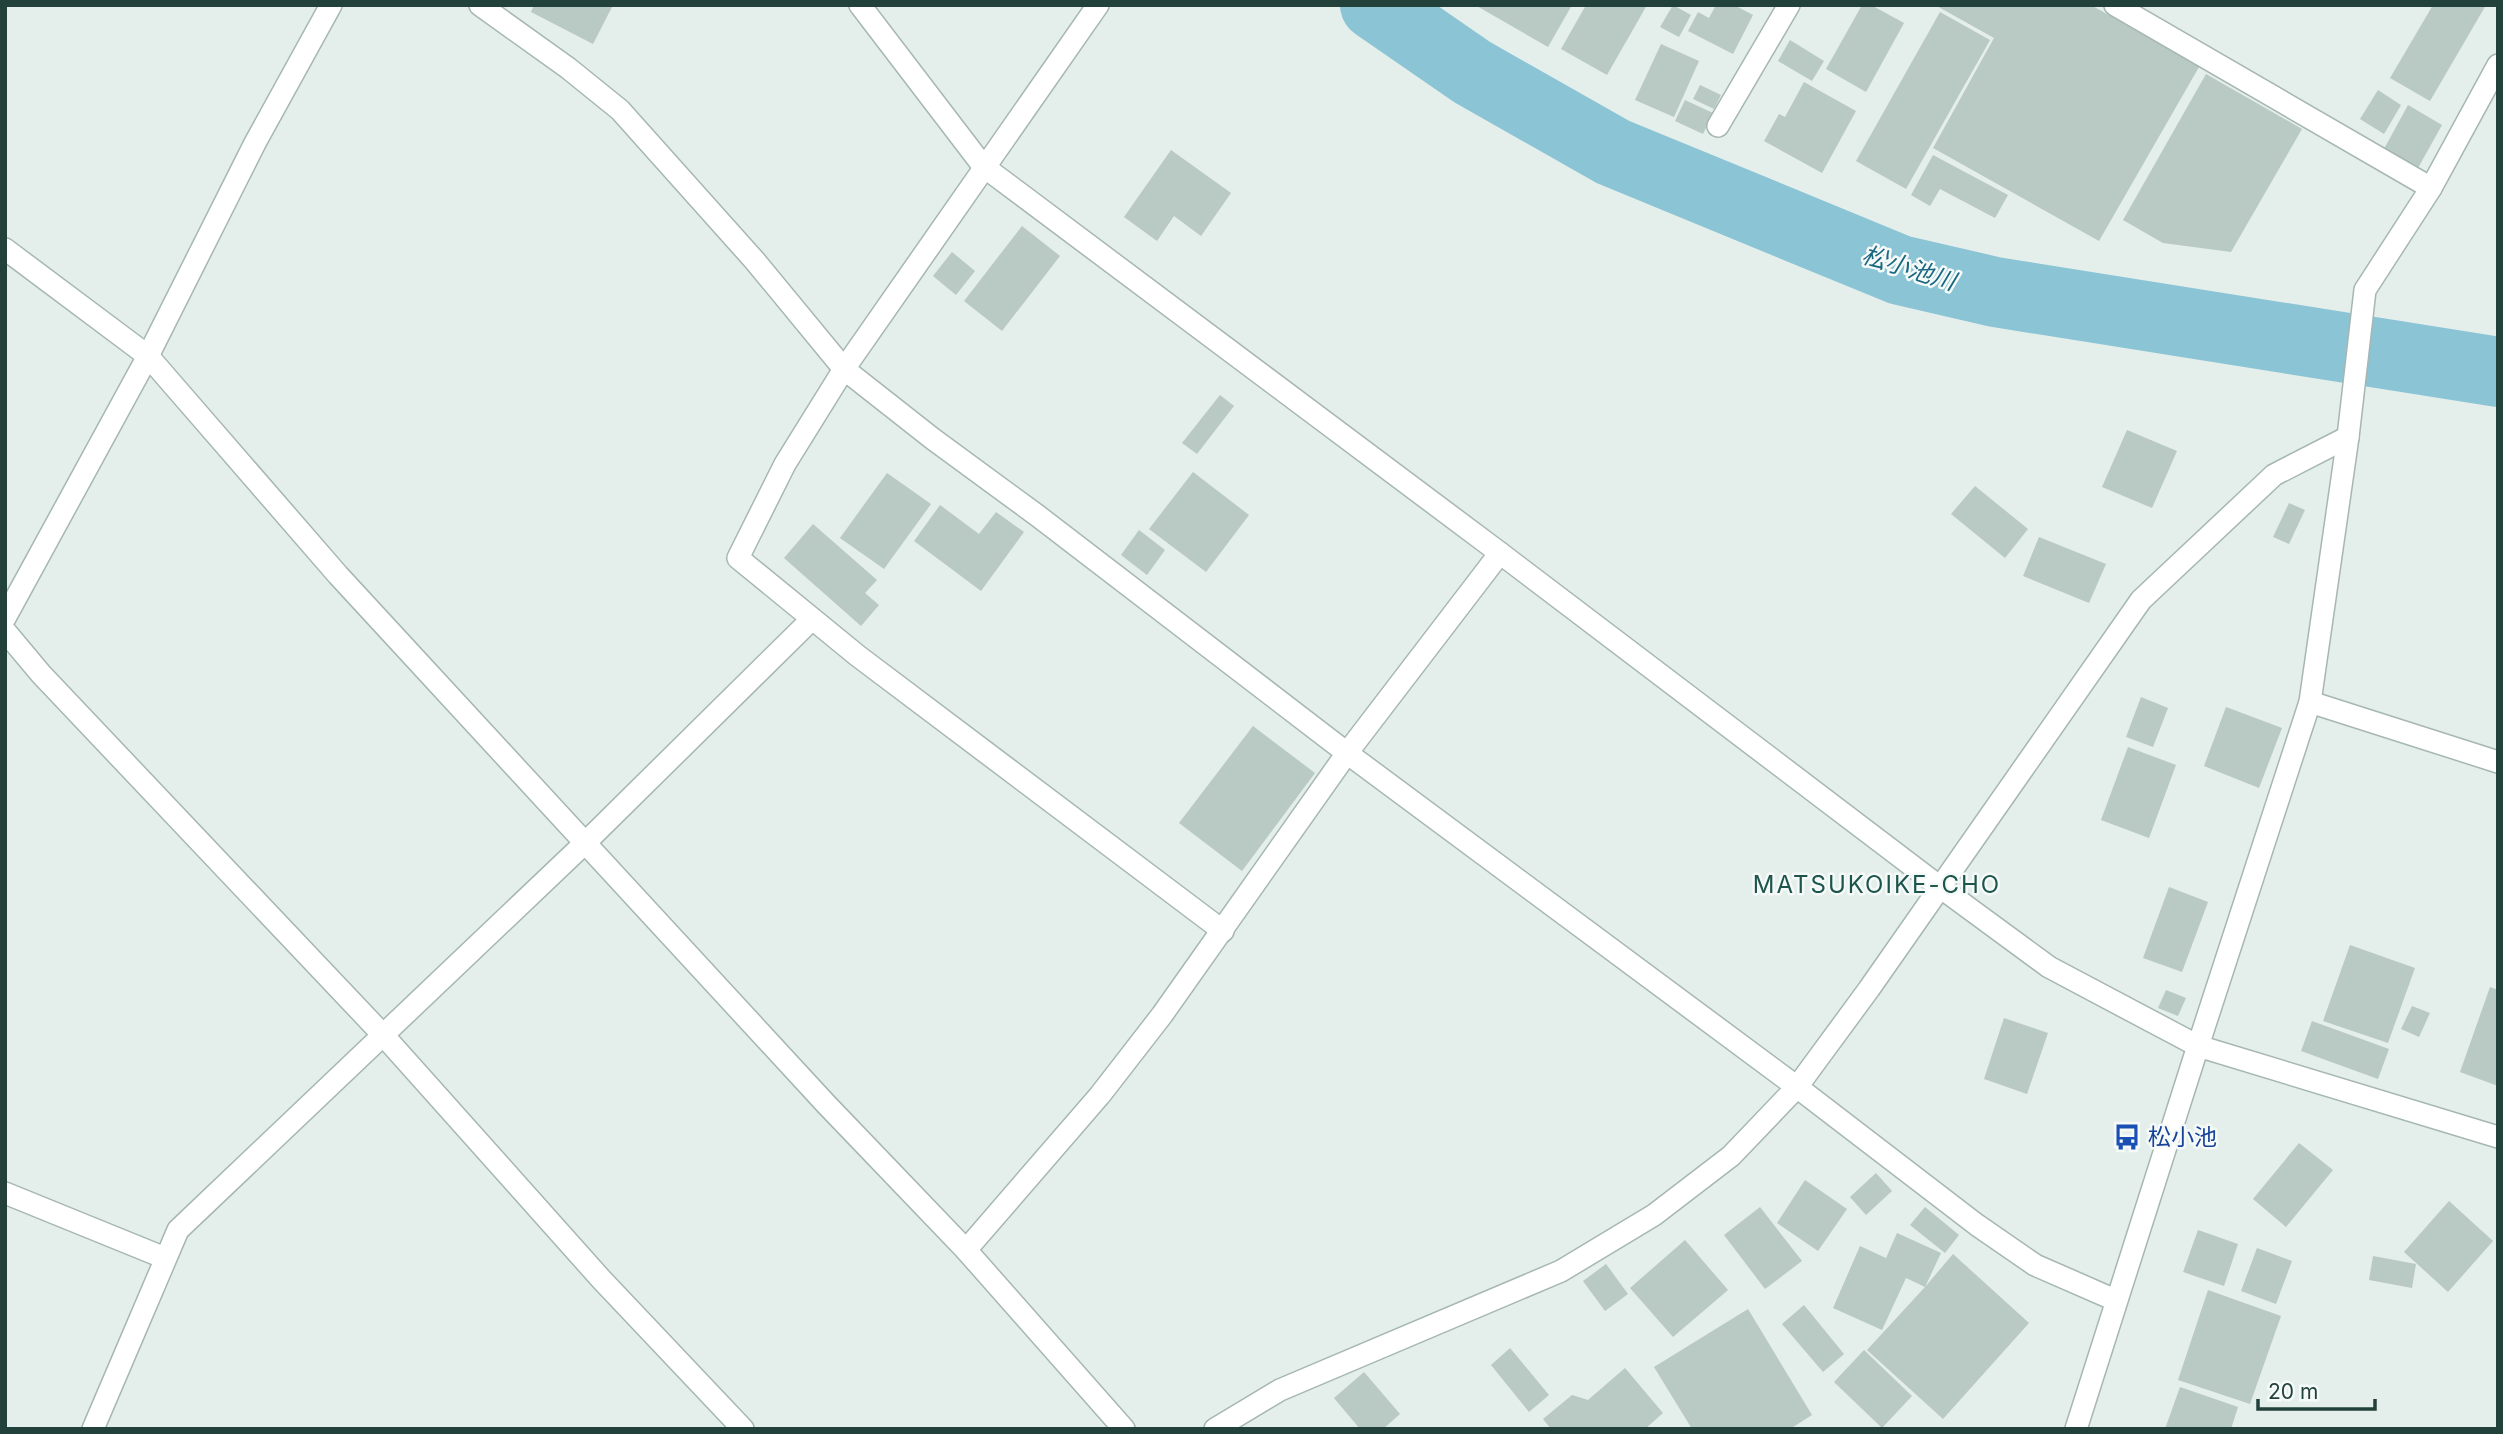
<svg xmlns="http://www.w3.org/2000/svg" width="2503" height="1434" viewBox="0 0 2503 1434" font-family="Inter,'Noto Sans JP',sans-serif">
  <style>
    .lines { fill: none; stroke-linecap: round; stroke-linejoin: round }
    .river { stroke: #8ac4d5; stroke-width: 70 }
    .building { fill: #b9c9c4 }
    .street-casing { stroke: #a6b7b3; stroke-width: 24 }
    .street { stroke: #fff; stroke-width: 21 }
    .labels { text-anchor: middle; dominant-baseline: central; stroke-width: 5; stroke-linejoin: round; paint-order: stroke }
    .transit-label { font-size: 23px; fill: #164399; stroke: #f5faf8; text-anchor: start }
    .water-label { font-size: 24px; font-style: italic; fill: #196781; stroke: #f5faf8 }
    .neighbourhood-label { font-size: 24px; letter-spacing: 2px; fill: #1d554c; stroke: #f5faf8 }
  </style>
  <rect width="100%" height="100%" fill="#e4eeeb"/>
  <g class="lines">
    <polyline class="river" points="1375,5 1472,72 1613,152 1900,270 1995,292 2498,372"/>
  </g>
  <g class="building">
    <polygon points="534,5 613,5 593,44 531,12"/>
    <polygon points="1475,5 1572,5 1548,47"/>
    <polygon points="1586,5 1647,5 1607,75 1561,49"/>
    <polygon points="1673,5 1691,15 1679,37 1660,27"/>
    <polygon points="1716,5 1734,5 1753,15 1733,54 1688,31 1698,12 1709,18"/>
    <polygon points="1862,5 1871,5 1904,23 1866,92 1826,69"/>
    <polygon points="1935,5 2091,5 2199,67 2099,241 1933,148 1994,38"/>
    <polygon points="2433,5 2486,5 2430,101 2390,78"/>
    <polygon points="1940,12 1990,40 1906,189 1856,161"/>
    <polygon points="1790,40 1824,61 1812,81 1778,61"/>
    <polygon points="1661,44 1699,61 1674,117 1635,100"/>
    <polygon points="2206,74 2302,129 2231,252 2163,243 2123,220"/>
    <polygon points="1804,82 1856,111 1822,173 1764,141 1779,114 1785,117"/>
    <polygon points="1700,85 1721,95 1714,109 1693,99"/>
    <polygon points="2378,90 2401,105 2384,134 2360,119"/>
    <polygon points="1685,100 1713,113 1703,134 1675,121"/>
    <polygon points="2408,105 2442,125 2418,168 2384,149"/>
    <polygon points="1171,150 1231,193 1201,236 1174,216 1157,241 1124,217"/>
    <polygon points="1933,155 2008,195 1995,218 1940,189 1930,206 1911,195"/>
    <polygon points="1022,226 1060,256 1002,331 964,301"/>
    <polygon points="952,252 975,271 956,295 933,276"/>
    <polygon points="1220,395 1234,406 1197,454 1182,443"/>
    <polygon points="2127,430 2177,451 2152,508 2102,487"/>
    <polygon points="1193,472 1249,515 1206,572 1149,529"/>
    <polygon points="887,473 931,504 884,569 840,538"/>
    <polygon points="1975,486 2028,529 2005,558 1951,514"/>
    <polygon points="2289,503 2305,510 2289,544 2273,537"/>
    <polygon points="940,505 979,534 996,512 1024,532 981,591 914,541"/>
    <polygon points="813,524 877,580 865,593 879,605 861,626 784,558"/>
    <polygon points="1139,530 1165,550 1147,575 1121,555"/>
    <polygon points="2039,537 2106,564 2089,603 2023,576"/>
    <polygon points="2141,697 2168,708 2153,747 2126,737"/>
    <polygon points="2226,707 2282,728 2259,788 2204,766"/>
    <polygon points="1253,726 1315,773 1242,871 1179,823"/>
    <polygon points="2128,747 2176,765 2149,838 2101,820"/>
    <polygon points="2169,887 2208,902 2182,972 2143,958"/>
    <polygon points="2350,945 2415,968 2388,1043 2323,1021"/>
    <polygon points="2490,987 2498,990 2498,1086 2460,1072"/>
    <polygon points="2166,990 2186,998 2178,1016 2158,1008"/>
    <polygon points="2412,1006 2430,1013 2419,1037 2401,1029"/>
    <polygon points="2004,1018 2048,1033 2027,1094 1984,1079"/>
    <polygon points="2312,1021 2389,1049 2378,1079 2301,1051"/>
    <polygon points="2299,1143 2333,1170 2286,1227 2253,1199"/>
    <polygon points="1876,1173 1892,1191 1866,1215 1850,1197"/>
    <polygon points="1805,1180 1847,1209 1818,1251 1777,1223"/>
    <polygon points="2449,1201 2493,1241 2448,1292 2404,1252"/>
    <polygon points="1760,1207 1802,1261 1765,1289 1724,1235"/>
    <polygon points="1925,1207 1959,1235 1945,1253 1910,1225"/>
    <polygon points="2198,1230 2238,1244 2224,1286 2183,1272"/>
    <polygon points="1897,1233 1941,1253 1925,1287 1953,1254 2029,1323 1943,1419 1867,1350 1925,1287 1906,1278 1882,1330 1833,1308 1860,1246 1886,1258"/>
    <polygon points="1685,1240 1728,1290 1673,1337 1630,1288"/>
    <polygon points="2257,1248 2292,1261 2276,1304 2241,1291"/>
    <polygon points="2373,1256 2416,1264 2412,1288 2369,1280"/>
    <polygon points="1606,1264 1628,1294 1605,1311 1583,1281"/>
    <polygon points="2208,1290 2281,1316 2250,1404 2178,1380"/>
    <polygon points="1804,1305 1844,1354 1823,1372 1782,1324"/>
    <polygon points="1748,1309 1812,1415 1790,1429 1692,1429 1654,1367"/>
    <polygon points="1510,1348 1549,1395 1529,1412 1491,1365"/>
    <polygon points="1864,1350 1912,1396 1882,1428 1834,1382"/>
    <polygon points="1625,1368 1663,1413 1645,1429 1551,1429 1543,1419 1572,1395 1588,1400"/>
    <polygon points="1364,1372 1400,1414 1383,1429 1360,1429 1334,1398"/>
    <polygon points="2180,1387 2238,1407 2231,1429 2165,1429"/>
  </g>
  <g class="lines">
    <g class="street-casing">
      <g id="street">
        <polyline points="480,5 568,68 620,110 755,261 844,369 933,439 1038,516 1347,753 1797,1087 1977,1225 2035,1265 2115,1300"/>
        <polyline points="860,5 983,166 1500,553 1940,887 2049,967 2198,1046 2310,702 2348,437 2365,290 2431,188 2498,65"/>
        <polyline points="1098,5 844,369 785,464 738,558 858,656 1223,931"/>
        <polyline points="2115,5 2431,188"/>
        <polyline points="1718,126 1789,5"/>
        <polyline points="5,249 148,356 338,575 826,1104 966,1250 1124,1429"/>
        <polyline points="5,618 148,356 255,143 331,5"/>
        <polyline points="5,631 41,674 384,1036 601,1279 743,1429"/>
        <polyline points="2310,702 2498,762"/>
        <polyline points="5,1193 165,1258"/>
        <polyline points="966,1250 1100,1095 1162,1015 1347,753 1500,553"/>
        <polyline points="93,1429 178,1230 586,842 812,619"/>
        <polyline points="1215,1429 1280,1390 1561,1271 1654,1215 1731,1156 1797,1087 1869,989 2141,600 2274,475 2348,437"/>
        <polyline points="2076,1429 2198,1046 2498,1137"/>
      </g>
    </g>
    <use href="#street" class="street"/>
  </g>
  <defs>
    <g id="bus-bare" transform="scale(2.1)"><path d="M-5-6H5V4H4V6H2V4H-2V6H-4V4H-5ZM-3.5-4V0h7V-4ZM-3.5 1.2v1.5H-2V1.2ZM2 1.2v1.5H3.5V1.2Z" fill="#1a4fb4" stroke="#f5faf8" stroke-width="2.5" paint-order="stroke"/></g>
  </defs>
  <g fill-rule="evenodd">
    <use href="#bus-bare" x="2127" y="1137"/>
  </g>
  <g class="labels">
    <g class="transit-label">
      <text x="2148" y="1137">松小池</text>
    </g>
    <g class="water-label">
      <text transform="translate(1909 268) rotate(17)">松小池川</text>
    </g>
    <g class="neighbourhood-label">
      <text x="1877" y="884">MATSUKOIKE-CHO</text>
    </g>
  </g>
  <rect width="2503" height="1434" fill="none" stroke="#22413b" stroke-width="14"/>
  <path d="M2258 1399v10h117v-10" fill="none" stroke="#22413b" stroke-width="3.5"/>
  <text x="2268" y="1399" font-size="21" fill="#22413b" stroke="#f5faf8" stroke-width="5" paint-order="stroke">20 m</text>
</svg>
